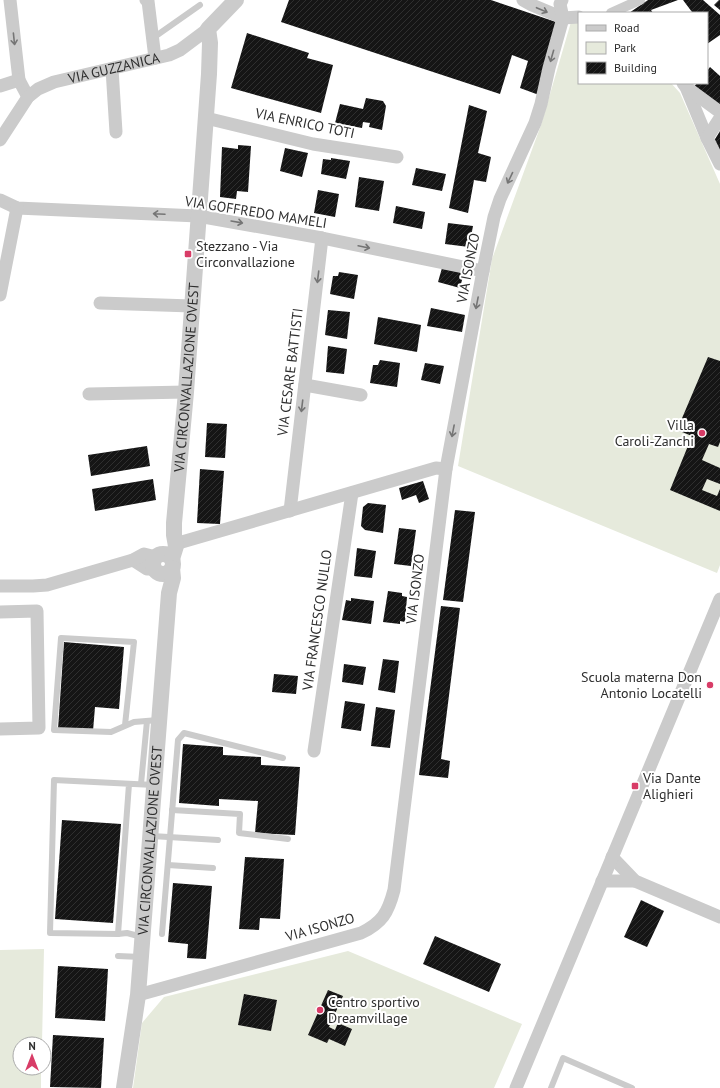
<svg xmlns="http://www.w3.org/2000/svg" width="720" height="1088" viewBox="0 0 720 1088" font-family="'PT Sans',sans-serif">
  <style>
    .green { fill: #e6eadc }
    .building { fill: url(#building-hatch) }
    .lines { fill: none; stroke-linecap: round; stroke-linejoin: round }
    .service { stroke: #cbcbcb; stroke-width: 6 }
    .pedestrian { stroke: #cbcbcb; stroke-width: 10 }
    .minor { stroke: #cbcbcb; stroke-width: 13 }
    .tertiary { stroke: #cbcbcb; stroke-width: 16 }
    .oneway { stroke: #757575 }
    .poi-dot { fill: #d83c67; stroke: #fff; stroke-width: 1.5 }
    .labels { text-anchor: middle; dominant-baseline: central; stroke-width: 4; stroke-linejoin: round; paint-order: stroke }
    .street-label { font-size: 14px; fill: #2e2e2e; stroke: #fff }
    .poi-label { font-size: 14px; fill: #2e2e2e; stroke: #fff; text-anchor: start }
  </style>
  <defs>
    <pattern id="building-hatch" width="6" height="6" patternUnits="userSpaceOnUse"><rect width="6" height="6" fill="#151515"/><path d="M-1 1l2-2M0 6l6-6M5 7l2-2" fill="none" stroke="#2f2f2f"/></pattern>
  </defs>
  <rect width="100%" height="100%" fill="#fff"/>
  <g class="green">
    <polygon points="571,22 579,22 579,83 671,83 680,93 720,184 720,565 717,573 458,466 492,259 541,125"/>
    <polygon points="44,949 42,1044 20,1044 20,1068 41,1068 41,1088 0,1088 0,950"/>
    <polygon points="348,951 522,1024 494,1088 133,1088 142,1023 164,997"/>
  </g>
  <g class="building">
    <polygon points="289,0 491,0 556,22 539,95 520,88 528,61 512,55 500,94 281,22"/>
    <polygon points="648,0 678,0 651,10 653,13 629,13"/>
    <polygon points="683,0 703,0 720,15 720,35 707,44 707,13 690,13 692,12"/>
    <polygon points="719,0 720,0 720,10 714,5"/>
    <polygon points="247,33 309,53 307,58 333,65 321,113 231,88"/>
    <polygon points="710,67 720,76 720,107 693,88 697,83 707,83 707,71"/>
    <polygon points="366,98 383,101 386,106 382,130 369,127 370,123 363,122 362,128 335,123 340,104 363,109"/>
    <polygon points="469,105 487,111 478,153 491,157 486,182 474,180 468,213 449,208"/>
    <polygon points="720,131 720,157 712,144"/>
    <polygon points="238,145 251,146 248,192 237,191 236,199 220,197 222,147 238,149"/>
    <polygon points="285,148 308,153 302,177 280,171"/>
    <polygon points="331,158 350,161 346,179 321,174 323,159 331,160"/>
    <polygon points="416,168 446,174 442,191 412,185"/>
    <polygon points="359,177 384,181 379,211 355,207"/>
    <polygon points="318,190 339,194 335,217 314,213"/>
    <polygon points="396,206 425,212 422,229 393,223"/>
    <polygon points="448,223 473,226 469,247 445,244"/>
    <polygon points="442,268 464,272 460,288 438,282"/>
    <polygon points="339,272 358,275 354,299 330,294 333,276 338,276"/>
    <polygon points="431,308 465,315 462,332 427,326"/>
    <polygon points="328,310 350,312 347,339 325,335"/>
    <polygon points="378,317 421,325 417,352 374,344"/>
    <polygon points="328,346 347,349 344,374 326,372"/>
    <polygon points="708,357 720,361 720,442 718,447 709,444 702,460 720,468 720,484 707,479 702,490 717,496 720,489 720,511 670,490 692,436 677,430"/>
    <polygon points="380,360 400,363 397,387 370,383 373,365 378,365"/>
    <polygon points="425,363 444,366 440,384 421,380"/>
    <polygon points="207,423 227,424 225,458 205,457"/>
    <polygon points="147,446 150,466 91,476 88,455"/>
    <polygon points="200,469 224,471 220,524 197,523"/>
    <polygon points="153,479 156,500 95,511 92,489"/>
    <polygon points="423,481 429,499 419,503 416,495 402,500 399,488"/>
    <polygon points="368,503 386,505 383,533 365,530 361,526 363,507"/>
    <polygon points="455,510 475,512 463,602 443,600"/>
    <polygon points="399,528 416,530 411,566 394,564"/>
    <polygon points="357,548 376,551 372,578 354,576"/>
    <polygon points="388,591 402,593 402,596 407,597 405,622 400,621 400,624 383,622"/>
    <polygon points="351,598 374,601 371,624 342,620 346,600 351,601"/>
    <polygon points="441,606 460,608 441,759 450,761 448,778 419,775"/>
    <polygon points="64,642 124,647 119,709 95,707 93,731 58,729"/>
    <polygon points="383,659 399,661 395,693 378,690"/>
    <polygon points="344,664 366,667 363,685 342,682"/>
    <polygon points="274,674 298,676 296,694 272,692"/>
    <polygon points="345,701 365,704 361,731 341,728"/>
    <polygon points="376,707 395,710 390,748 371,746"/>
    <polygon points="183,744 223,747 223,755 261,757 261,765 300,767 295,835 255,833 258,801 219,799 219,806 179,803"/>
    <polygon points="62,820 121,824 113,923 55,919"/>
    <polygon points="245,857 284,859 280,919 260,918 259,930 239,929"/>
    <polygon points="173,883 212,886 206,959 187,958 188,944 168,942"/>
    <polygon points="641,900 664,911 647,947 624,937"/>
    <polygon points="435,936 501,964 489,992 423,964"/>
    <polygon points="58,966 108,969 105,1021 55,1018"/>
    <polygon points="328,990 343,996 329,1027 335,1030 338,1023 352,1029 345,1046 329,1039 327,1043 308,1035"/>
    <polygon points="244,994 277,1000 271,1031 238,1025"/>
    <polygon points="53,1035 104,1038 101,1088 50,1087"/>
  </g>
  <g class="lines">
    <g class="service">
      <polyline points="153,38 200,5"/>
      <polyline points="125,725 134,642 61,638 54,730 111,732 134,722 158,720"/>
      <polyline points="129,784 118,934 50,933 54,780 154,785"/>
      <polyline points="141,784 147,721"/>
      <polyline points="172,810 240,814 239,833 288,839"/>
      <polyline points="152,836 218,840"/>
      <polyline points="168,865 213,868"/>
      <polyline points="118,934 127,933 142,937"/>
      <polyline points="162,934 178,740 184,733 283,758"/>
      <polyline points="118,956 141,957"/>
      <polyline points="551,1088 563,1058 632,1088"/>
    </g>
    <polyline class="pedestrian" points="611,13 640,0"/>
    <g class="minor">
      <polyline points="10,0 19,80 28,97"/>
      <polyline points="146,0 148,1 155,58"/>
      <polyline points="523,0 532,5 563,18 579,17"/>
      <polyline points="112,69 116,132"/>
      <polyline points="683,83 686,87 707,138 720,164"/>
      <polyline points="0,86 19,80"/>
      <polyline points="686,87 720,112"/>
      <polyline points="206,118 313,144 397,157"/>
      <polyline points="707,138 720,118"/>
      <path id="s1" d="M 0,140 L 28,97 L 38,89 L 54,82 L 169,55 L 180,50 L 208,29"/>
      <polyline points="0,200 17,208 198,216 322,238 483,271"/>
      <polyline points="0,295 17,208"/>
      <polyline points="100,303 192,306"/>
      <polyline points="305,385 361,395"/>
      <polyline points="89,394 186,392"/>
      <polyline points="290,511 322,238"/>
      <polyline points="175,544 436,468 446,469"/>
      <polyline points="133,560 147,569 155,569"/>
      <polyline points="0,586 33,586 47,585 133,560 144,554 156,557"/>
      <polyline points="0,612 37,611 39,728 0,729"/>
      <polyline points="314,751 352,493"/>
      <polyline points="612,857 635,881 720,917"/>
      <polyline points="602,881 635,881"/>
      <path d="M 138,995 L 361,933 C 382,923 388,913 394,890 L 446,469 L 483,271 L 494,217 L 500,199 L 535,123 L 541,104 L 549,68 L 563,18 L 560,4 L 562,0"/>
      <polyline points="516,1088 720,599"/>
    </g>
    <g class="tertiary">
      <circle cx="163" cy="564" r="10"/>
      <path id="s2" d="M 172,559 L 176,546 L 174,535 L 174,523 L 186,392 L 209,74 L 210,43 L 208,29 L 236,0"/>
      <path id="s3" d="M 124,1088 L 138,995 L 169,593 L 173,578 L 172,568"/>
    </g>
  </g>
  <defs><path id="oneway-shaft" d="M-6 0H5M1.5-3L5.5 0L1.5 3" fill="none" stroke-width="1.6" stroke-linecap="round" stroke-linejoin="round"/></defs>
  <g class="oneway">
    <use href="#oneway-shaft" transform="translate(542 10) rotate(23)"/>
    <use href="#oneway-shaft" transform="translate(14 39) rotate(84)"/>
    <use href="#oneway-shaft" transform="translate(552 56) rotate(106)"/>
    <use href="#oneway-shaft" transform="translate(510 178) rotate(115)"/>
    <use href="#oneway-shaft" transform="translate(159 214) rotate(-177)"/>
    <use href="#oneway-shaft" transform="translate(237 222) rotate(10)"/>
    <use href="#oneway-shaft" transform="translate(364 247) rotate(12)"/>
    <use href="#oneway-shaft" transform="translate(318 277) rotate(97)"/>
    <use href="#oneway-shaft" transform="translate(477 303) rotate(101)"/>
    <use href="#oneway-shaft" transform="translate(302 406) rotate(97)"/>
    <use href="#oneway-shaft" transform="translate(453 431) rotate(101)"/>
  </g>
  <g class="poi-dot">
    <rect x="184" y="250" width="8" height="8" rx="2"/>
    <circle cx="702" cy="433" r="4"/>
    <circle cx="710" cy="685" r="4"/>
    <rect x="631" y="782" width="8" height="8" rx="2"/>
    <circle cx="320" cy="1010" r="4"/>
  </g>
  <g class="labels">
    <g class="street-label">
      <text stroke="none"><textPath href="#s1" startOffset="143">VIA GUZZANICA</textPath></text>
      <text transform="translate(305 123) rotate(12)">VIA ENRICO TOTI</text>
      <text transform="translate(256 212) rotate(9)">VIA GOFFREDO MAMELI</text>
      <text transform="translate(468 268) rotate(-79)">VIA ISONZO</text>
      <text transform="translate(290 372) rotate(-83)">VIA CESARE BATTISTI</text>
      <text stroke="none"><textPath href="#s2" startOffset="183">VIA CIRCONVALLAZIONE OVEST</textPath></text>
      <text transform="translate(415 589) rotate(-83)">VIA ISONZO</text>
      <text transform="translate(317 620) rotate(-82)">VIA FRANCESCO NULLO</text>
      <text stroke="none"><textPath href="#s3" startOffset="249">VIA CIRCONVALLAZIONE OVEST</textPath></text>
      <text transform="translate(320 927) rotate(-16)">VIA ISONZO</text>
    </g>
    <g class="poi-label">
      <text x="196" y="246">Stezzano - Via<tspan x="196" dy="16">Circonvallazione</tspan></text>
      <text x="694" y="425" text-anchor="end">Villa<tspan x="694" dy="16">Caroli-Zanchi</tspan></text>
      <text x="702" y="677" text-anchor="end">Scuola materna Don<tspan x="702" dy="16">Antonio Locatelli</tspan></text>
      <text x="643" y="778">Via Dante<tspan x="643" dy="16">Alighieri</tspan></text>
      <text x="328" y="1002">Centro sportivo<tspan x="328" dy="16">Dreamvillage</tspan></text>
    </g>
  </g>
  <rect x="578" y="12" width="130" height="72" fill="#ffffff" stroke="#ababab"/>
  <rect x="586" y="25" width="20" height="6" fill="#cbcbcb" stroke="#ababab"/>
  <text x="614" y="32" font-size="12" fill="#2e2e2e">Road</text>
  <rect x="586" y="42" width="20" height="12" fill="#e6eadc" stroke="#ababab"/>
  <text x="614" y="52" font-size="12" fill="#2e2e2e">Park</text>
  <rect x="586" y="62" width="20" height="12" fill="url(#building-hatch)" stroke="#ababab"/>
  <text x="614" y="72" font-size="12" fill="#2e2e2e">Building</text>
  <g transform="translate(32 1056)"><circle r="19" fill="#ffffff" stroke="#ababab"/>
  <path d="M0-3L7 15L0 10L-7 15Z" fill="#d83c67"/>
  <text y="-6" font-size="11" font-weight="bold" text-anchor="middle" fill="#2e2e2e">N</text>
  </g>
</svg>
